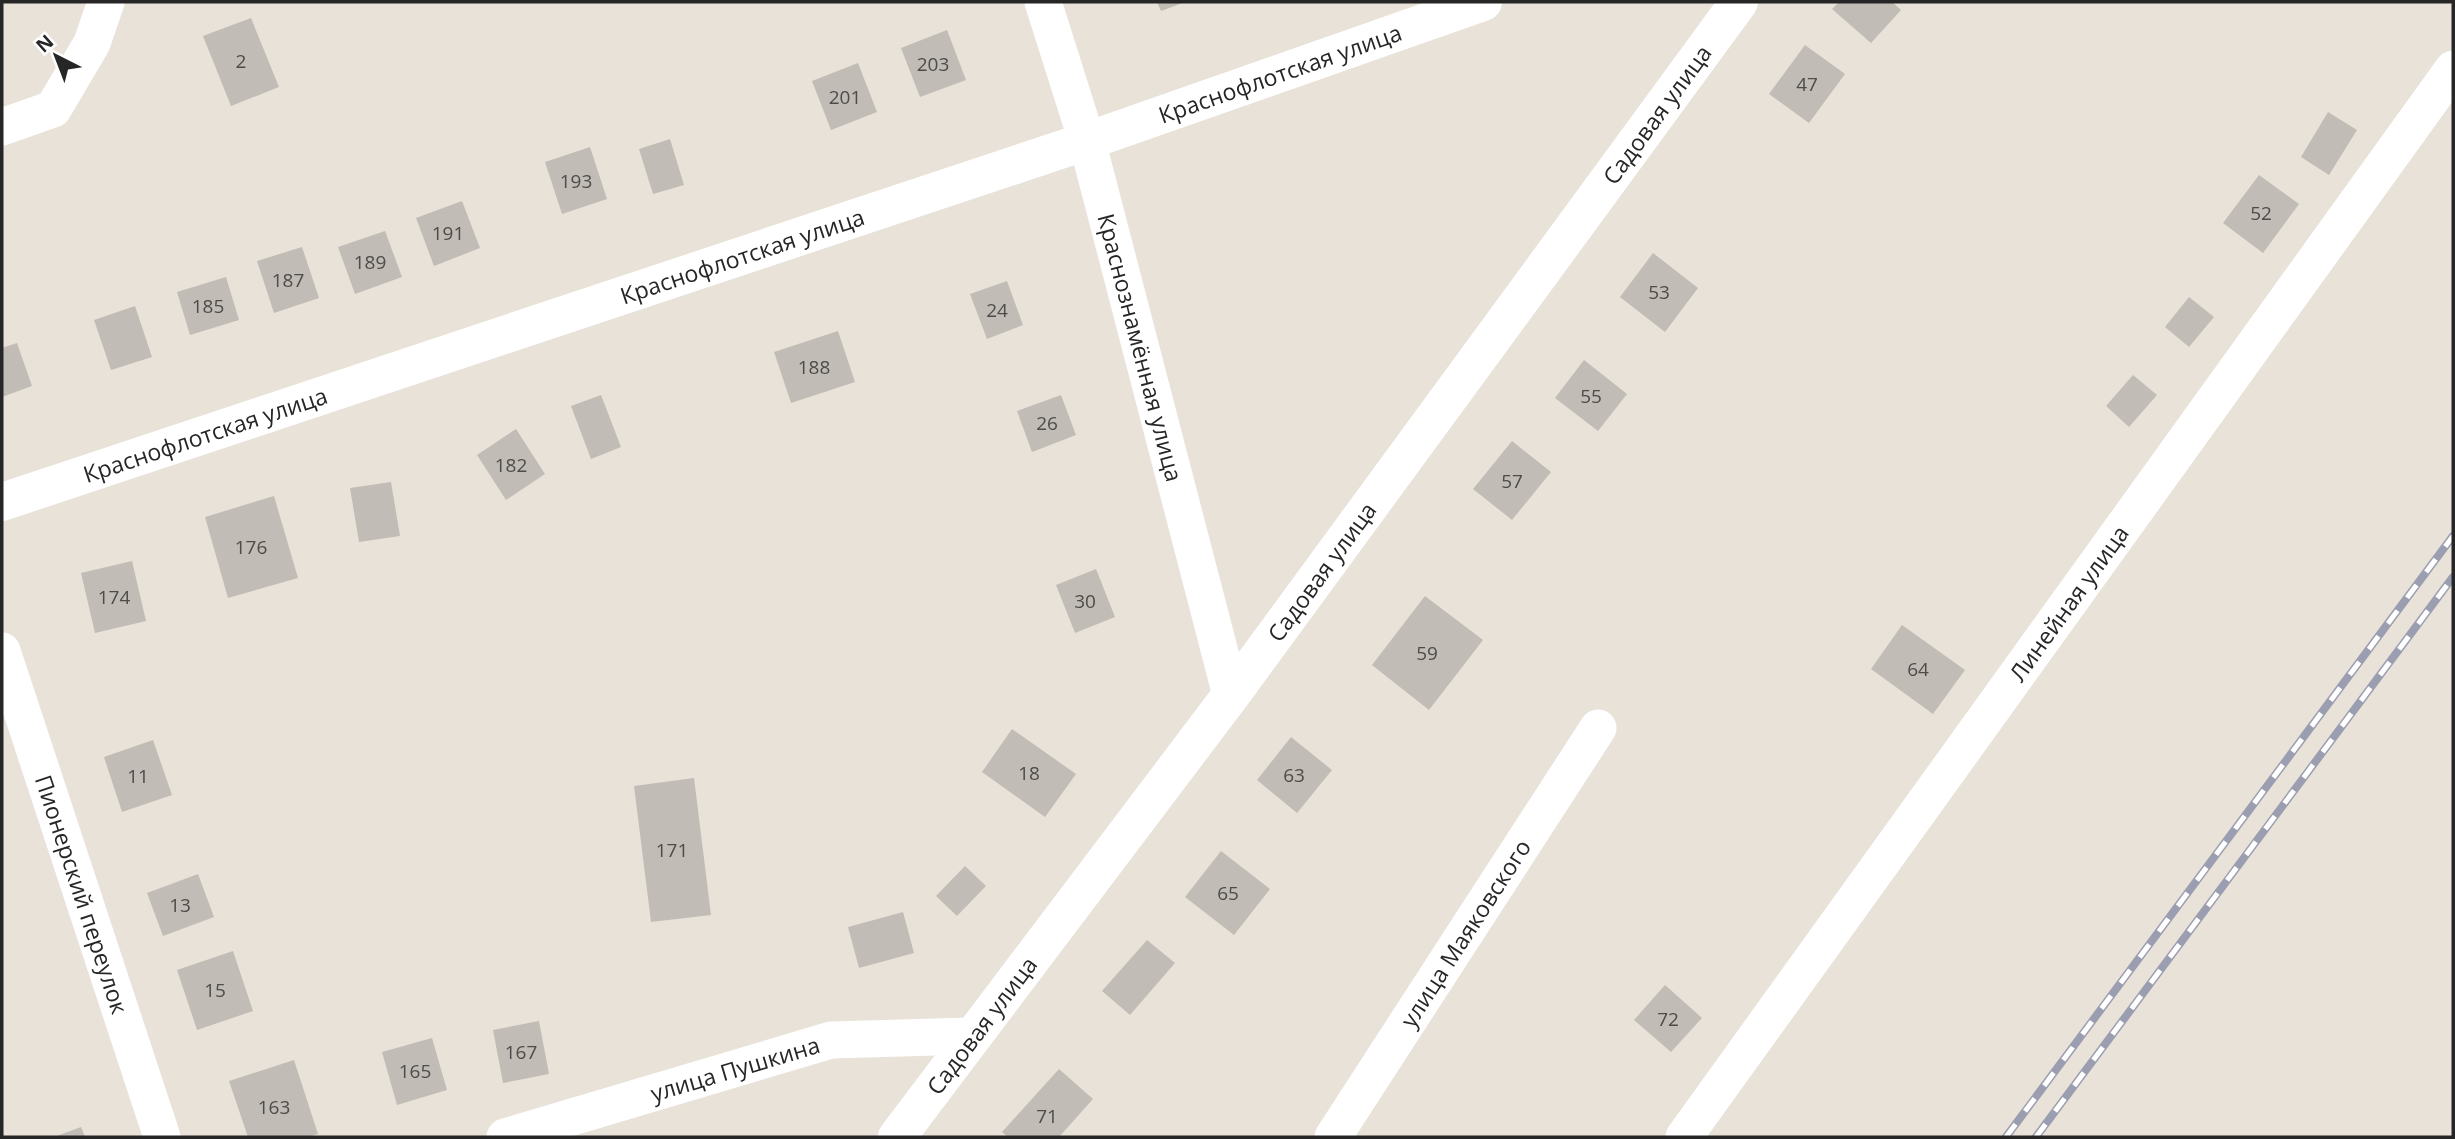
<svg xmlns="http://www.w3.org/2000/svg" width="2455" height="1139" viewBox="0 0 2455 1139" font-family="'Open Sans',sans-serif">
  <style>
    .building { fill: #c1bcb5 }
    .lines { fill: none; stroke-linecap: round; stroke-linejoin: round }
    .street { stroke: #fff; stroke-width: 37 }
    .secondary { stroke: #fff; stroke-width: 38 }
    .rail-casing { stroke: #9b9eb1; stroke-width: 8 }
    .rail { stroke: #fff; stroke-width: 5; stroke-dasharray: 16; stroke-linecap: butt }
    .labels { text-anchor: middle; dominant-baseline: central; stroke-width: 6; stroke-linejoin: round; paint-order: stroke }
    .number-label { font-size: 19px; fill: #4d4c4a }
    .street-label { font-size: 23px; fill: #262626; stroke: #fff }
  </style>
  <rect width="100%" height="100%" fill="#e9e2d8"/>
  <g class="building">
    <polygon points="1157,2 1185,2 1161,11"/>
    <polygon points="1839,2 1892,2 1901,10 1871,43 1832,9"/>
    <polygon points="251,18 279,87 231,106 203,36"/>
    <polygon points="947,30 966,80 920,97 901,48"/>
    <polygon points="1805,45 1845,74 1809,123 1769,94"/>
    <polygon points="858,63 877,112 831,130 812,81"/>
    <polygon points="2328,112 2357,130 2329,175 2301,157"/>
    <polygon points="670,139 684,185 653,194 639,149"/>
    <polygon points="590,147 607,199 562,214 545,162"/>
    <polygon points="2259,175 2299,204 2263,253 2223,223"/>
    <polygon points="462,201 480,248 434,266 416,218"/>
    <polygon points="385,231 402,277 355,294 338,247"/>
    <polygon points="302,247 319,298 274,313 257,261"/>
    <polygon points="1653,253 1698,288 1665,332 1620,297"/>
    <polygon points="226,277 239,320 190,335 177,292"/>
    <polygon points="1007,281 1023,325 987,339 970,294"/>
    <polygon points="2189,297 2214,317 2189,347 2165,327"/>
    <polygon points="135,306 152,357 111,370 94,320"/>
    <polygon points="838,331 855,382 791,403 774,352"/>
    <polygon points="17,343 32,386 2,397 2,348"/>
    <polygon points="1584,360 1627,394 1598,431 1555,398"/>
    <polygon points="2133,375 2157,395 2129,427 2106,406"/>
    <polygon points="601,395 621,447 591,459 571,406"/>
    <polygon points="1061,395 1076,435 1032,452 1017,411"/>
    <polygon points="516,429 545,474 506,500 477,455"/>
    <polygon points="1512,441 1551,472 1512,520 1473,489"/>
    <polygon points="391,482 400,536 359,542 350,488"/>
    <polygon points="274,496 298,578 228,598 205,517"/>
    <polygon points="132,561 146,621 95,633 81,573"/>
    <polygon points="1096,569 1115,617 1075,633 1056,585"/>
    <polygon points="1425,596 1483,640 1429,710 1372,665"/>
    <polygon points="1902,625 1965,670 1933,714 1871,669"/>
    <polygon points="1012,729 1076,774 1045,817 982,772"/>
    <polygon points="1291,737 1332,770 1297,813 1257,780"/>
    <polygon points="153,740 172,795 122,812 104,757"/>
    <polygon points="694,778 711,915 651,922 634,786"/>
    <polygon points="1221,851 1270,889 1234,935 1185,897"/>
    <polygon points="965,866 986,886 957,916 936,896"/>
    <polygon points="198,874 214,917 163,936 147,893"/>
    <polygon points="903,912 914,953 859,968 848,927"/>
    <polygon points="1147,940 1175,963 1130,1015 1102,991"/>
    <polygon points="233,951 253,1011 197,1030 177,970"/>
    <polygon points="1665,985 1702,1018 1671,1052 1634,1020"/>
    <polygon points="539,1021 549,1074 503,1083 493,1030"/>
    <polygon points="432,1038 447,1090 397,1105 382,1052"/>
    <polygon points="294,1060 318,1134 307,1137 248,1137 229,1081"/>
    <polygon points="1059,1069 1093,1099 1059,1137 1008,1137 1002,1132"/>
    <polygon points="81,1127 85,1137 54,1137"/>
  </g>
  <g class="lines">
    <g class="street">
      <path id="s1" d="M 1043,2 L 1087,141 L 1231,695"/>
      <polyline points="2,127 53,109 92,43 106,2"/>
      <path id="s2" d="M 2,651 L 162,1137"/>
      <path id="s3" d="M 505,1137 L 831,1040 L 971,1036"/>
      <path id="s4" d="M 1333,1137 L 1598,728"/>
      <path id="s5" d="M 1684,1137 L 2453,69"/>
    </g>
    <g class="secondary">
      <path id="s6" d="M 2,502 L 1087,141 L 1483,2"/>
      <path id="s7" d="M 897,1137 L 1231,695 L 1739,2"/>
    </g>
    <g class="rail-casing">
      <g id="rail">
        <polyline points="2006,1137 2453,536"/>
        <polyline points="2036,1137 2453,577"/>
      </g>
    </g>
    <use href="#rail" class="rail"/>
  </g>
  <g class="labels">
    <g class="number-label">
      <text x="241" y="61">2</text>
      <text x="933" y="64">203</text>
      <text x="1807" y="84">47</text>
      <text x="845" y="97">201</text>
      <text x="576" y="181">193</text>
      <text x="2261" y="213">52</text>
      <text x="448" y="233">191</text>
      <text x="370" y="262">189</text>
      <text x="288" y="280">187</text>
      <text x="1659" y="292">53</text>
      <text x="208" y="306">185</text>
      <text x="997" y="310">24</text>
      <text x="814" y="367">188</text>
      <text x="1591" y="396">55</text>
      <text x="1047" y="423">26</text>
      <text x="511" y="465">182</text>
      <text x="1512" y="481">57</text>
      <text x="251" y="547">176</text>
      <text x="114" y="597">174</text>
      <text x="1085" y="601">30</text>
      <text x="1427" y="653">59</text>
      <text x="1918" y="669">64</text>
      <text x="1029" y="773">18</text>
      <text x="1294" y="775">63</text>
      <text x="138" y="776">11</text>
      <text x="672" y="850">171</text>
      <text x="1228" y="893">65</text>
      <text x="180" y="905">13</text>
      <text x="215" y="990">15</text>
      <text x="1668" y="1019">72</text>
      <text x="521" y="1052">167</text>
      <text x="415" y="1071">165</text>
      <text x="274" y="1107">163</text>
      <text x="1047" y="1116">71</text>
    </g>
    <g class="street-label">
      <text stroke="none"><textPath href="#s6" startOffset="1348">Краснофлотская улица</textPath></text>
      <text stroke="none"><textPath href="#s7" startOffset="1274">Садовая улица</textPath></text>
      <text stroke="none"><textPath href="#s6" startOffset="780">Краснофлотская улица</textPath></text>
      <text stroke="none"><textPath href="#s1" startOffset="359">Краснознамённая улица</textPath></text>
      <text stroke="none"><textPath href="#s6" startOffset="214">Краснофлотская улица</textPath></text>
      <text stroke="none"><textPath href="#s7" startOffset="707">Садовая улица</textPath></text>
      <text stroke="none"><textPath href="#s5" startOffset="658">Линейная улица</textPath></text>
      <text stroke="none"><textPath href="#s2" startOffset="256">Пионерский переулок</textPath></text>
      <text stroke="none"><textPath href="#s4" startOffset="243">улица Маяковского</textPath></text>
      <text stroke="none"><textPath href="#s7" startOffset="140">Садовая улица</textPath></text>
      <text stroke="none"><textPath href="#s3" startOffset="240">улица Пушкина</textPath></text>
    </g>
  </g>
  <rect width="2455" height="1139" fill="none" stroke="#262626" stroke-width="7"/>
  <g transform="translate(56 56) rotate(318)" stroke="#ffffff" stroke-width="5" paint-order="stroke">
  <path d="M0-5L12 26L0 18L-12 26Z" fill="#262626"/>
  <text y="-10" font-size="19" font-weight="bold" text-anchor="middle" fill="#262626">N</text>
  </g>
</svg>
